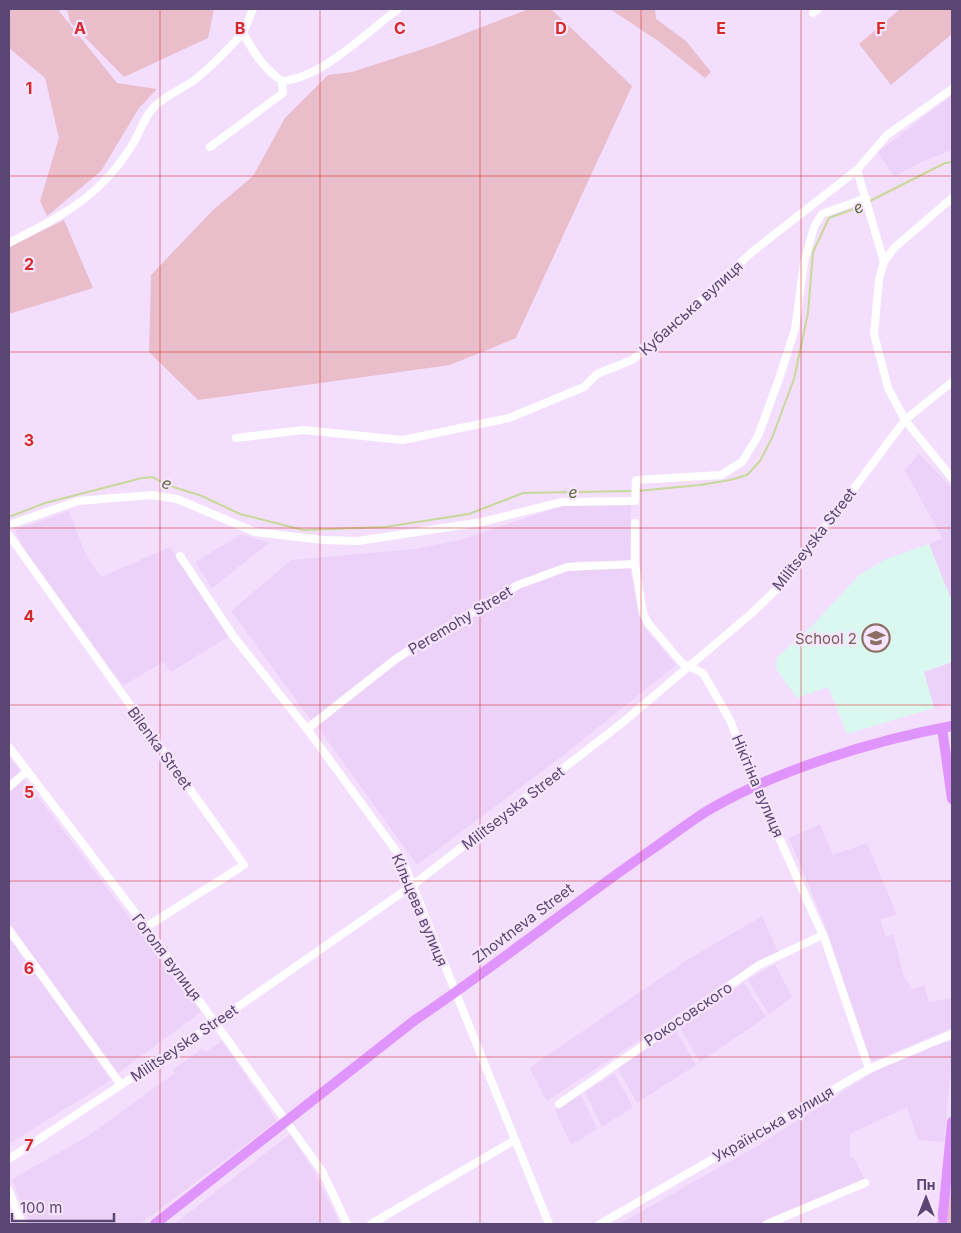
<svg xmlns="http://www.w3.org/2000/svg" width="961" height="1233" viewBox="0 0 961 1233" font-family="Inter,sans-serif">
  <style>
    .residential { fill: #ecd2f9 }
    .education { fill: #dbf8f0 }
    .green { fill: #eabdcb }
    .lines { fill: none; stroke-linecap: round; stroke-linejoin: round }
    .stream { stroke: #c8d899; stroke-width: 2 }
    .minor { stroke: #fff; stroke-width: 8 }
    .major { stroke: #e094fe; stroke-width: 10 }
    .grid { fill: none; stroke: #d62828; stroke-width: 1; stroke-opacity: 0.55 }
    .labels { text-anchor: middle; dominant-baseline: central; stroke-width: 4.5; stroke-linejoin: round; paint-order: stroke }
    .street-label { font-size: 15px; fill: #5a4673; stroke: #f7e5ff }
    .education-label { font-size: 15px; fill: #785e54; stroke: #f7e5ff; text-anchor: end }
    .water-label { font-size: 16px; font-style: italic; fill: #5e6b34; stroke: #f7e5ff }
    .grid-label { font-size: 16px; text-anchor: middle; font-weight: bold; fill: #d62828; stroke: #f7e5ff; stroke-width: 4.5; stroke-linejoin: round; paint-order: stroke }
  </style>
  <rect width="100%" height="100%" fill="#f4defd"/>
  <g class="residential">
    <polygon points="952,95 952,150 921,162 894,177 878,152"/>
    <polygon points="919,454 952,488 952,602 929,544 942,538 905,470"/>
    <polygon points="564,505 631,505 630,561 578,561 512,584 408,645 311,720 231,611 291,560 415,549 460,540"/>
    <polygon points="69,511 85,553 101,577 170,547 228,637 171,672 163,662 123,686 24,549 15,530"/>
    <polygon points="242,534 269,543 212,588 195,562"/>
    <polygon points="630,567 637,607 644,627 676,665 561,757 417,865 317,726 407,656 524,586 568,571"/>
    <polygon points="952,662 952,703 934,708 924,672"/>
    <polygon points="9,756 21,772 9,782"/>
    <polygon points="24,779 201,1012 118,1073 9,922 9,792"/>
    <polygon points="820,824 833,855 867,843 897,915 880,919 886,937 893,934 904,977 912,989 909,991 924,985 929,1002 952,998 952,1028 871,1062 825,925 789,838"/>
    <polygon points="762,916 778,952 751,966 547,1101 530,1069 533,1065 687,960"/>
    <polygon points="9,937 111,1080 9,1144"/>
    <polygon points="775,964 792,997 769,1015 748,980"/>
    <polygon points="744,983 766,1017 700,1062 679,1026"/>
    <polygon points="675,1029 696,1065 637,1103 618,1069"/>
    <polygon points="222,1041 277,1121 140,1224 30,1224 12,1179 85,1138 175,1073 172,1070 202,1049 205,1052"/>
    <polygon points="947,1042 952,1042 952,1052 944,1142 918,1140 907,1107 850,1134 850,1157 855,1159 865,1181 758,1224 619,1224 759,1145 877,1070 923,1049"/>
    <polygon points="614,1073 633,1107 602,1127 585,1092"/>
    <polygon points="580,1093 597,1129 571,1145 555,1110"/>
    <polygon points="290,1134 314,1171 340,1224 174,1224"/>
  </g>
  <polygon class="education" points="929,544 952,602 952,662 924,672 934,708 847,734 828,687 797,698 776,669 777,657 811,627 859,575 884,560"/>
  <g class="green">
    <polygon points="9,9 62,9 59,11 117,83 157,89 139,108 101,171 47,216 40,201 59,138 45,78 9,48"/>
    <polygon points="67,9 214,9 208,38 124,77 70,22"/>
    <polygon points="529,9 551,9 632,86 516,338 450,365 198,400 149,352 151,275 212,211 253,176 285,118 328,75 352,72 435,45"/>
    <polygon points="610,9 655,9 656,19 686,41 711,72 705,78 661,43"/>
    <polygon points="900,9 952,9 952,34 891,85 859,44"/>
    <polygon points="64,220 93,288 9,314 9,247"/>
    <polygon points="952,1179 952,1224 947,1224"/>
  </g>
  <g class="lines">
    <g class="stream">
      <polyline points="868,202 945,163 952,162"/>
      <polyline points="637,491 700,485 730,480 747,475 760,461 772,438 794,379 808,313 813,252 829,218 864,205"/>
      <polyline points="9,517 45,503 142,478 153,477 164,484 202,496 240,514 303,530 385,527 469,514 523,493 632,491"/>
    </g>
    <g class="minor">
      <path d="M 253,9 L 243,33 C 254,53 264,69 282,81"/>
      <polyline points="813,13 818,9"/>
      <path d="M 210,147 L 283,93 L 282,81 C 322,78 367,32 398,9"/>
      <polyline points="857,170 884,262 879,279 874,334 888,388 905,420 952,478"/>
      <path d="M 9,243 C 50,222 91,202 119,164 C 124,157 130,149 134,142 C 141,130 144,118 153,108 C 164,96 180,90 193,81 C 212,67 227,50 243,33"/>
      <polyline points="884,262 894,248 952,198"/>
      <polyline points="236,438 303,430 403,440 509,418 584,387 597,374 632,360 663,336 752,252 857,170 887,135 952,89"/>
      <polyline points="635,523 635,564 643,613 648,623 682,663 703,673 730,720 756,786 825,940 869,1069"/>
      <polyline points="9,525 78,501 152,495 177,499 255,532 323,540 358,541 482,522 562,502 635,501 636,480 721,475 742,462 758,436 779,379 795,329 804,263 814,227 822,214 866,198"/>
      <polyline points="9,535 244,865 146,927"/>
      <polyline points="180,556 234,637 307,729 402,859 549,1224"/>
      <polyline points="307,729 397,658 518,585 567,567 635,564"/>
      <polyline points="9,747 146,927 322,1171 347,1224"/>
      <polyline points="9,787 27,771"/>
      <polyline points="9,930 121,1085"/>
      <polyline points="559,1104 759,965 823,935"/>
      <polyline points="9,1159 216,1022 413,885 622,723 752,613 784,582 905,420 952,382"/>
      <polyline points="9,1191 22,1224"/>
      <polyline points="371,1224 515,1140"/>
      <polyline points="600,1224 869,1069 952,1034"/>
      <polyline points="767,1224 865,1183"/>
    </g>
    <g class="major">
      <polyline points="942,728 952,799"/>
      <path d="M 155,1224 L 415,1020 C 496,966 571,905 651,850 C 670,837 688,823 707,811 C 774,771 875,740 952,726"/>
      <polyline points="942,1224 952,1122"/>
    </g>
  </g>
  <path class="grid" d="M 160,9 L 160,1224M 320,9 L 320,1224M 480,9 L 480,1224M 641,9 L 641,1224M 801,9 L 801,1224M 9,176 L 952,176M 9,352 L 952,352M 9,528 L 952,528M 9,705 L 952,705M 9,881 L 952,881M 9,1057 L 952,1057"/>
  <defs>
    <g id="school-ring" transform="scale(1.4375)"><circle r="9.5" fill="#f7e5ff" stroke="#8d6e63" stroke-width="1.5"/><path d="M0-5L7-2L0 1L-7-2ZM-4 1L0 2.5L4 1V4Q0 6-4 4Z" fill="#8d6e63"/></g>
  </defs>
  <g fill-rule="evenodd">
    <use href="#school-ring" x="876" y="638"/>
  </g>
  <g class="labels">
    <g class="street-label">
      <text transform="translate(691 308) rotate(-42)">Кубанська вулиця</text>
      <text transform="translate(814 539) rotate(-52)">Militseyska Street</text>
      <text transform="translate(460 620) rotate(-31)">Peremohy Street</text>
      <text transform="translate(160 748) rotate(54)">Bilenka Street</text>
      <text transform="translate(758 786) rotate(67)">Нікітіна вулиця</text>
      <text transform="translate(513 808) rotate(-38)">Militseyska Street</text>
      <text transform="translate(420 910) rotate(67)">Кільцева вулиця</text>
      <text transform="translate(523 923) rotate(-37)">Zhovtneva Street</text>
      <text transform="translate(167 957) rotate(53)">Гоголя вулиця</text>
      <text transform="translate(688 1014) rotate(-34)">Рокосовского</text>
      <text transform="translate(184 1043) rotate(-34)">Militseyska Street</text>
      <text transform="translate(773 1124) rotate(-30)">Українська вулиця</text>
    </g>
    <g class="education-label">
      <text x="857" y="638">School 2</text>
    </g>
    <g class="water-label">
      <text transform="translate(858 207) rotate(-26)">e</text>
      <text transform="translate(167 483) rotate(23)">e</text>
      <text transform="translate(573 492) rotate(-1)">e</text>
    </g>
  </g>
  <g class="grid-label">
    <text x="80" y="34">A</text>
    <text x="240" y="34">B</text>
    <text x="400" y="34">C</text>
    <text x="561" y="34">D</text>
    <text x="721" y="34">E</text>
    <text x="881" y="34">F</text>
    <text x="29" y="94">1</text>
    <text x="29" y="270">2</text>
    <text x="29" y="446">3</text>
    <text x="29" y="622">4</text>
    <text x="29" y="798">5</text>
    <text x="29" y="974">6</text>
    <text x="29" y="1151">7</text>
  </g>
  <rect width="961" height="1233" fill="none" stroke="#5a4673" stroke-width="20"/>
  <g transform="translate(926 1198)" stroke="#f7e5ff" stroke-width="4" paint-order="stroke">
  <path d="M0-4L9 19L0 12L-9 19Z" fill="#5a4673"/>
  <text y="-8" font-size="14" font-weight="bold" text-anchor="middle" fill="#5a4673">Пн</text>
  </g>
  <path d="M12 1213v8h102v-8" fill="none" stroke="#5a4673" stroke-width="2.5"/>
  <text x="20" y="1213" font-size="15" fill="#5a4673" stroke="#f7e5ff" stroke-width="4" paint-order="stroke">100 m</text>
</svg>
